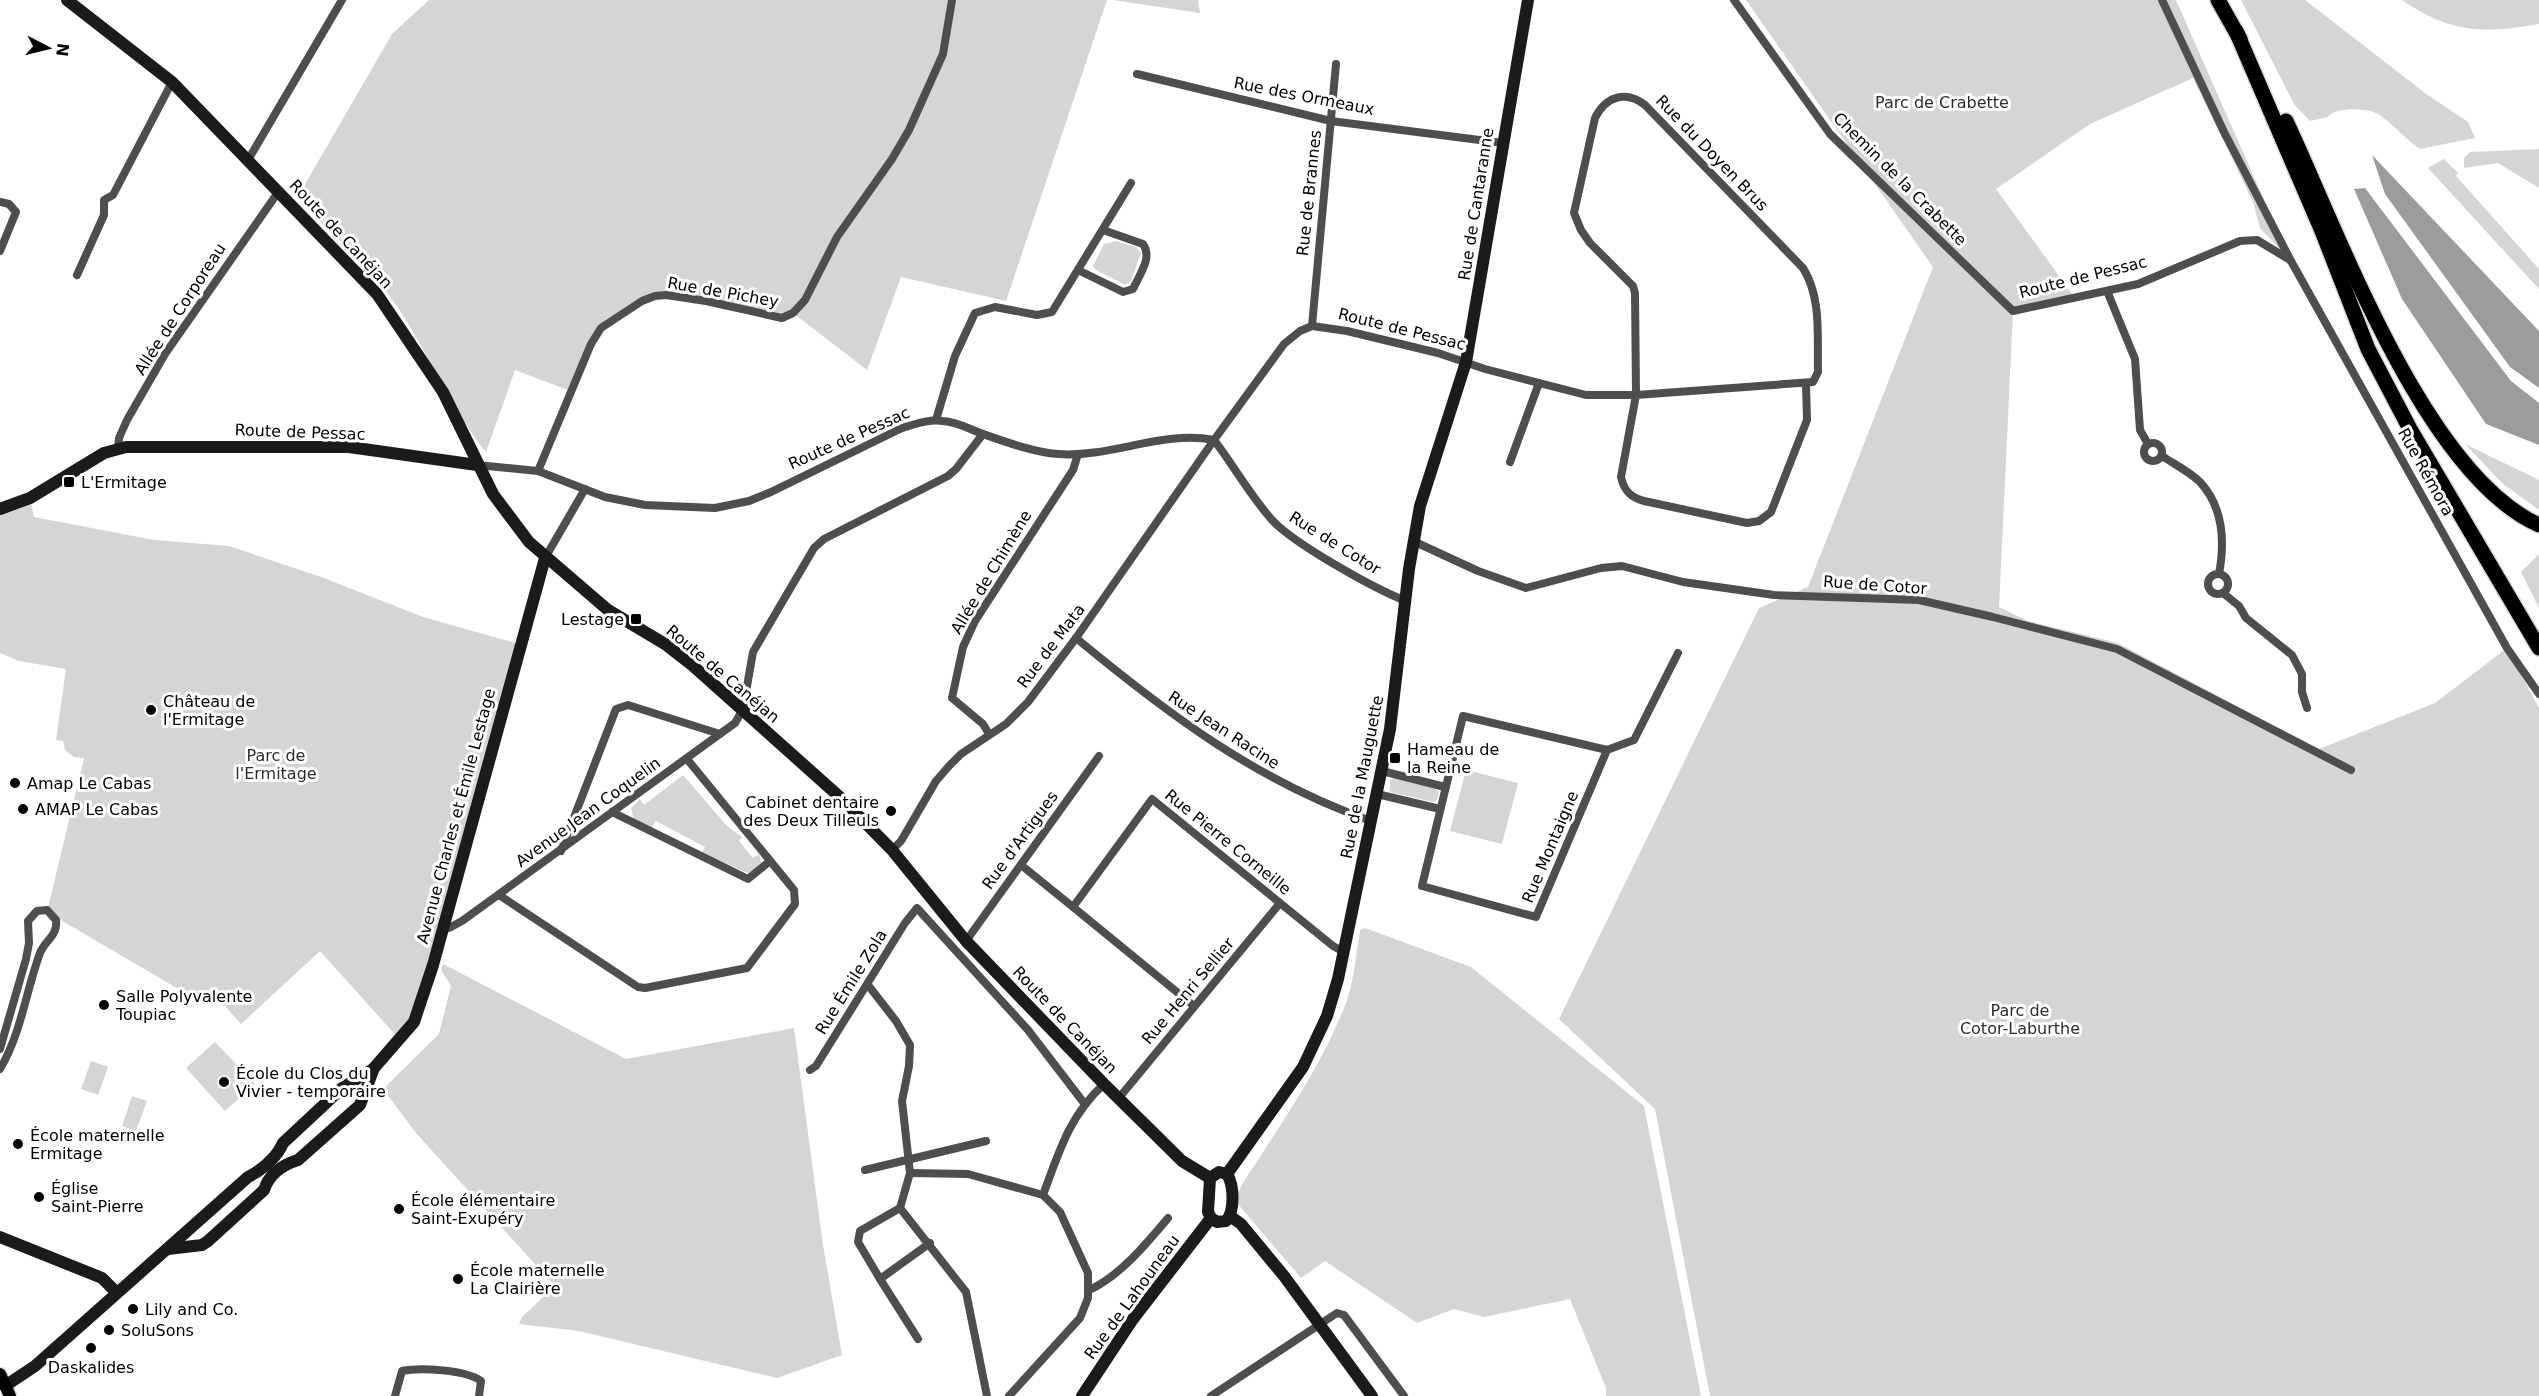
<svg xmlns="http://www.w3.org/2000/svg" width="2539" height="1396" viewBox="0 0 2539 1396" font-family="'DejaVu Sans',sans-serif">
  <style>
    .green { fill: #d5d5d5 }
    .water { fill: #9c9c9c }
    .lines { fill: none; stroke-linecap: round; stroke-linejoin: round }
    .primary-casing { stroke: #dbdbdb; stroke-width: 15 }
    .highway-casing { stroke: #dbdbdb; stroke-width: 18 }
    .street { stroke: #4e4e4e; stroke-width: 8 }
    .secondary { stroke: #1b1b1b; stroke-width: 12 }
    .primary { stroke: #000; stroke-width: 12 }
    .highway { stroke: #000; stroke-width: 15 }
    .poi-dot { fill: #000; stroke: #fff; stroke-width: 2 }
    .labels { text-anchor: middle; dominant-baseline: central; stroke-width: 6; stroke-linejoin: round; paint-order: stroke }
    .street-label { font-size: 16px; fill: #000; stroke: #fff }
    .park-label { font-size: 16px; fill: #2c2c2c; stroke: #fff }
    .poi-label { font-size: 16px; fill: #000; stroke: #fff; text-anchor: start }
  </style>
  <rect width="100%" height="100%" fill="#fff"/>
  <g class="green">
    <path d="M 429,0 L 1107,0 L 1006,301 L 901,277 L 867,370 L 793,313 L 782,318 L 655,296 L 601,328 L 573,392 L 515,370 L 486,452 C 446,403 424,341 386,291 C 362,259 325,228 297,198 L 392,34 Z"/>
    <polygon points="1113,0 1198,0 1200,13"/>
    <polygon points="1746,0 2176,0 2291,261 2260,228 2253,202 2193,78 2090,124 1996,189 2075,298 2013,312 1999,607 2028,621 2118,643 2319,749 2435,703 2507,648 2539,708 2539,1396 1710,1396 1655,1109 1559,1019 1759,608 1808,587 1933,267"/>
    <path d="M 2241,0 L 2305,0 L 2425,93 L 2468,122 L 2475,138 L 2420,149 C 2405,139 2394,125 2380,115 C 2371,108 2335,106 2328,117 L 2310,121 L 2294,104 Z"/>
    <path d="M 2402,0 L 2539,0 L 2539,24 C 2483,34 2450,33 2402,0 Z"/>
    <polygon points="2539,149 2539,188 2498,163 2464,168 2464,158 2470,152"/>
    <polygon points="2444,159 2458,173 2456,176 2539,269 2539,289 2428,168"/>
    <polygon points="1116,241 1136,247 1141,253 1131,281 1125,285 1096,270 1093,266 1104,244"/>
    <polygon points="2465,444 2539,480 2539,510 2503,484"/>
    <polygon points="30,498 34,517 154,540 229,546 324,578 423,617 519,644 433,965 400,1040 320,951 241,1024 215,995 204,1004 47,912 84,758 74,757 65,750 63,741 56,740 66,669 19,661 0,653 0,509"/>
    <polygon points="2539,554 2539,608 2521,572"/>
    <polygon points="1466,770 1518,783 1502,844 1450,831"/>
    <polygon points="683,775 727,826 742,837 739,841 753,858 759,854 761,863 750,874 702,853 705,847 656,821 651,828 634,820 631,808 640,799 644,805"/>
    <polygon points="1394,778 1435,788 1439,793 1437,800 1433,802 1390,792 1390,780"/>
    <path d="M 1365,928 L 1471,967 L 1644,1106 L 1701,1396 L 1606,1396 L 1606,1388 L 1570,1299 L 1484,1317 L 1454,1309 L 1417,1323 L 1325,1261 L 1301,1278 L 1237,1203 L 1238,1193 L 1243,1183 C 1280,1125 1321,1068 1346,1003 C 1354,981 1356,954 1360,930 Z"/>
    <polygon points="443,964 626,1059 794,1028 823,1245 842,1355 777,1378 579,1331 519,1324 522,1317 555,1286 416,1133 383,1089 439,1034 451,986 441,970"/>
    <polygon points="215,1042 255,1084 225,1111 186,1068"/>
    <polygon points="91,1061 108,1067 98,1095 81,1089"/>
    <polygon points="132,1096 147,1101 136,1131 122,1126"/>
  </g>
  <g class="water">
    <polygon points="2372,155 2539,331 2539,388 2510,367 2385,194"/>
    <polygon points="2365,188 2511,381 2539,403 2539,445 2486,424 2402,299 2354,189"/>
  </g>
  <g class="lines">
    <g class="primary-casing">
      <polyline id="primary" points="0,1374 10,1396"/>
    </g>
    <g class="highway-casing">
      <g id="highway">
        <polyline points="2218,0 2240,39"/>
        <polyline points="2236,31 2322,231 2368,349 2410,429 2539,648"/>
        <path d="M 2286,121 C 2338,231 2424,474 2539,525"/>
      </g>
    </g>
    <g class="street">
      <polyline points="1734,0 1830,134 2013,311 2138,284 2240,241 2257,240 2290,260"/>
      <polyline points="2162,0 2224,132 2291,261 2507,648 2539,694"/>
      <polyline points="1137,74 1331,121 1503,143"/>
      <polyline points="248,160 342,0"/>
      <polyline points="0,202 9,204 16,212 0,251"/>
      <path d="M 1078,270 L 1123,292 L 1133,289 C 1139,275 1153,258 1143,244 L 1103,230"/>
      <polyline points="77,275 104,215 104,200 113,195 172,82"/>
      <polyline points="2107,291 2135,359 2140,430 2148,444"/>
      <polyline points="1312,326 1336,64"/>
      <polyline points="936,420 955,356 975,313 995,307 1037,315 1052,312 1131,183"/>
      <path d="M 1214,440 C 1234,466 1251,497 1273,521 C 1296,545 1375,589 1406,601"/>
      <circle cx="2153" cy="452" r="9"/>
      <polyline points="118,448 119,438 127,420 165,354 279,191"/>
      <path d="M 2162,456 C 2174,464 2190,472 2200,482 C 2224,508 2225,542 2219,574"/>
      <polyline points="1510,462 1539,383"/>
      <path d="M 477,465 L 538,471 L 605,497 L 645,505 L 715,508 L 749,501 L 771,492 L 902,428 C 915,424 929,419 943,421 C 958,422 969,429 983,434 C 1006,442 1033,452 1058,454 C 1111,458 1162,430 1214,440"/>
      <polyline points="538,471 591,344 601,328 642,301 655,296 666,295 706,301 782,318 793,313 805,300 837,237 892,159 909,130 943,54 952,0"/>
      <polyline points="1413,541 1478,571 1526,588 1601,568 1622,566 1683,582 1774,595 1919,600 1993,617 2117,649 2351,770"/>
      <polyline points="545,558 585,489"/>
      <circle cx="2218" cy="584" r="10"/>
      <polyline points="2223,593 2239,606 2246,618 2292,655 2302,674 2302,692 2307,708"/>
      <path d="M 1076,638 C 1169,715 1257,781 1371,821"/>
      <polyline points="989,734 983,724 952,698 963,647 975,621 1073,470 1078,454"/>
      <polyline points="1607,750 1536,917 1422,886 1463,716 1607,750 1634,740 1678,653"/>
      <polyline points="1382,771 1445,787"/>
      <polyline points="1377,794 1440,809"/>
      <polyline points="612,812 748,879 770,861"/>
      <path d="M 892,850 L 901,841 L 936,781 L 949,766 L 961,754 L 1006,724 L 1028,702 L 1076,638 L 1214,440 L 1284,344 L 1300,331 L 1312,326 L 1347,331 L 1438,353 L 1485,369 L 1586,395 L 1636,395 L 1813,382 L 1818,372 C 1817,337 1822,298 1803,268 L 1645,105 C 1626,90 1606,96 1595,118 L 1574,213 L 1581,230 L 1590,243 L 1633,286 L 1635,293 L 1636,395 L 1621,477 C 1624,491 1631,498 1644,501 L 1747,523 L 1759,521 L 1771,512 L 1807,420 L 1806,384"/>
      <polyline points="561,851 616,709 628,705 720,734"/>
      <polyline points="1021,865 1073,907"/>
      <polyline points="499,895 638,987 645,988 747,968 795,904 794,890 687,759"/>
      <polyline points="443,927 449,928 462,921 735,723 743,709 753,652 814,548 824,539 948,476 956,469 983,434"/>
      <polyline points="966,941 1099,756"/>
      <polyline points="868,985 896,1021 910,1045 909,1066 902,1101 910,1173 900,1208 966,1292 987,1396"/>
      <polyline points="1194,1006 1073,907 1152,799 1333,946 1344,952"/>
      <path d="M 0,1049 L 26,959 L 29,943 L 28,921 L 37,911 L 47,910 L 56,920 C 58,936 45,940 40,953 C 26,991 21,1034 0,1069"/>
      <polyline points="810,1070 816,1066 905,923 917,908 1028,1030 1084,1103"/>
      <polyline points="1118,1099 1280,903"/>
      <polyline points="865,1170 986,1141"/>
      <polyline points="910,1173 968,1174 1043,1195 1060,1212 1088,1273 1088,1298 1080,1318 1009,1396"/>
      <path d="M 1043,1195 C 1059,1152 1069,1116 1104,1084"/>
      <polyline points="900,1208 860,1231 858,1242 880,1279 930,1243"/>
      <polyline points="880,1279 918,1339"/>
      <path d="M 1089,1290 C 1119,1277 1147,1243 1168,1218"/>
      <path d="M 395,1396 L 402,1371 C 420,1367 467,1370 481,1381 L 479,1396"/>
      <polyline points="1211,1396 1337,1313 1344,1315 1404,1396"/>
    </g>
    <g class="secondary">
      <polyline points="67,0 172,82 377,294 443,392 493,494 529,542 608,610 665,644 692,665 842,799 892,850 966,941 1104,1084 1182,1161 1210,1178"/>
      <polyline points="0,509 30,498 104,453 126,447 349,447 477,465"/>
      <path d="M 1219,1172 L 1227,1174 C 1234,1185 1235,1211 1226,1221 L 1217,1222 L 1211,1218 L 1208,1212 L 1210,1178 Z"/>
      <polyline points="1227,1174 1303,1067 1327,1016 1338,979 1390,729 1409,569 1420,506 1466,362 1528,0"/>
      <polyline points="1230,1216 1241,1224 1284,1276 1372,1396"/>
      <polyline points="0,1237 102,1278 116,1292"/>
      <path d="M 168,1249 L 202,1245 L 208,1241 L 264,1190 C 269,1174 282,1165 298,1160 L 360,1105 L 374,1068 L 414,1022 L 433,965 L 545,558"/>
      <path d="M 5,1386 L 35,1366 L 248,1177 C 263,1169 276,1159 283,1143 L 342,1088 L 373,1069"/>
      <polyline points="1082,1396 1133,1319 1211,1218"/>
    </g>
    <use href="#primary" class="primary"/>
    <use href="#highway" class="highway"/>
  </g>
  <g class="poi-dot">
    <rect x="63" y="476" width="12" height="12" rx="3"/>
    <rect x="630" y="613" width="12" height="12" rx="3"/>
    <circle cx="151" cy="710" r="6"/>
    <rect x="1389" y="752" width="12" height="12" rx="3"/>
    <circle cx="15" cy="783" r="6"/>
    <circle cx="23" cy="809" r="6"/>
    <circle cx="891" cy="811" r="6"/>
    <circle cx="104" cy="1005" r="6"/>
    <circle cx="224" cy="1082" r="6"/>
    <circle cx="18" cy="1144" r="6"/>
    <circle cx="39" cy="1197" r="6"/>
    <circle cx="399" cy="1209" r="6"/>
    <circle cx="458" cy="1279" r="6"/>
    <circle cx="133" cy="1309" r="6"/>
    <circle cx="109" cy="1330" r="6"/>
    <circle cx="91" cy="1348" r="6"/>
  </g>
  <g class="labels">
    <g class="street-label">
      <text transform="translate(1304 96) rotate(11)">Rue des Ormeaux</text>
      <text transform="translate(1712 153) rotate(46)">Rue du Doyen Brus</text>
      <text transform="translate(1900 179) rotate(45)">Chemin de la Crabette</text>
      <text transform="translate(1309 193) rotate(-84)">Rue de Brannes</text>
      <text transform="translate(1476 204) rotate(-81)">Rue de Cantaranne</text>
      <text transform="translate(341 234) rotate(47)">Route de Canéjan</text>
      <text transform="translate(2083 277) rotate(-14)">Route de Pessac</text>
      <text transform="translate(723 292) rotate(10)">Rue de Pichey</text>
      <text transform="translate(180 309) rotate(-57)">Allée de Corporeau</text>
      <text transform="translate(1402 329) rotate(14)">Route de Pessac</text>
      <text transform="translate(300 432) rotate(2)">Route de Pessac</text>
      <text transform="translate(849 438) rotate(-24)">Route de Pessac</text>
      <text transform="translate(2426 472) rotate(61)">Rue Rémora</text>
      <text transform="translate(1335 543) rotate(32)">Rue de Cotor</text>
      <text transform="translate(991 572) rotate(-59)">Allée de Chimène</text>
      <text transform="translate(1875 585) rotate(4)">Rue de Cotor</text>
      <text transform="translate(1051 646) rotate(-53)">Rue de Mata</text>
      <text transform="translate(723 674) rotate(40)">Route de Canéjan</text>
      <text transform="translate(1224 730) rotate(33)">Rue Jean Racine</text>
      <text transform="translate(1362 777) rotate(-79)">Rue de la Mauguette</text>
      <text transform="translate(588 812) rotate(-36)">Avenue Jean Coquelin</text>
      <text transform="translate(456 816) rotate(-75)">Avenue Charles et Émile Lestage</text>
      <text transform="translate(1020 840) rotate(-54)">Rue d'Artigues</text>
      <text transform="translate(1228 842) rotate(39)">Rue Pierre Corneille</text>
      <text transform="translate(1550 847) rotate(-67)">Rue Montaigne</text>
      <text transform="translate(851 982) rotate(-58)">Rue Émile Zola</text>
      <text transform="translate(1188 991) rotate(-50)">Rue Henri Sellier</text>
      <text transform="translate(1065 1020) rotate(46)">Route de Canéjan</text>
      <text transform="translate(1132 1297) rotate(-54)">Rue de Lahouneau</text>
    </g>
    <g class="park-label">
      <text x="1942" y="102">Parc de Crabette</text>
      <text x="276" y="755">Parc de<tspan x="276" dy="18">l'Ermitage</tspan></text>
      <text x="2020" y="1010">Parc de<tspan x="2020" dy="18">Cotor-Laburthe</tspan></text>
    </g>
    <g class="poi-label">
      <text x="81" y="482">L'Ermitage</text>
      <text x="624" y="619" text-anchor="end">Lestage</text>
      <text x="163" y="701">Château de<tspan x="163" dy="18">l'Ermitage</tspan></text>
      <text x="1407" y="749">Hameau de<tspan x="1407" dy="18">la Reine</tspan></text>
      <text x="27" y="783">Amap Le Cabas</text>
      <text x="879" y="802" text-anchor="end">Cabinet dentaire<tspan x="879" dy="18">des Deux Tilleuls</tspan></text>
      <text x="35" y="809">AMAP Le Cabas</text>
      <text x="116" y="996">Salle Polyvalente<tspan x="116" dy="18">Toupiac</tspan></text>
      <text x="236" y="1073">École du Clos du<tspan x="236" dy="18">Vivier - temporaire</tspan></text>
      <text x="30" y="1135">École maternelle<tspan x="30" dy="18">Ermitage</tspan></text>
      <text x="51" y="1188">Église<tspan x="51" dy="18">Saint-Pierre</tspan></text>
      <text x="411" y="1200">École élémentaire<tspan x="411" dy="18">Saint-Exupéry</tspan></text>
      <text x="470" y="1270">École maternelle<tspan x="470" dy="18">La Clairière</tspan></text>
      <text x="145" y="1309">Lily and Co.</text>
      <text x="121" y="1330">SoluSons</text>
      <text x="91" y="1367" text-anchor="middle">Daskalides</text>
    </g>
  </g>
  <g transform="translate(48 48) rotate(97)" stroke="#ffffff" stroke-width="4.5" paint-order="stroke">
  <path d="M0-4.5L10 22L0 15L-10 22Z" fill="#000000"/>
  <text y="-9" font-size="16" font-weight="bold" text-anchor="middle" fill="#000000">N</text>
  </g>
</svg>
